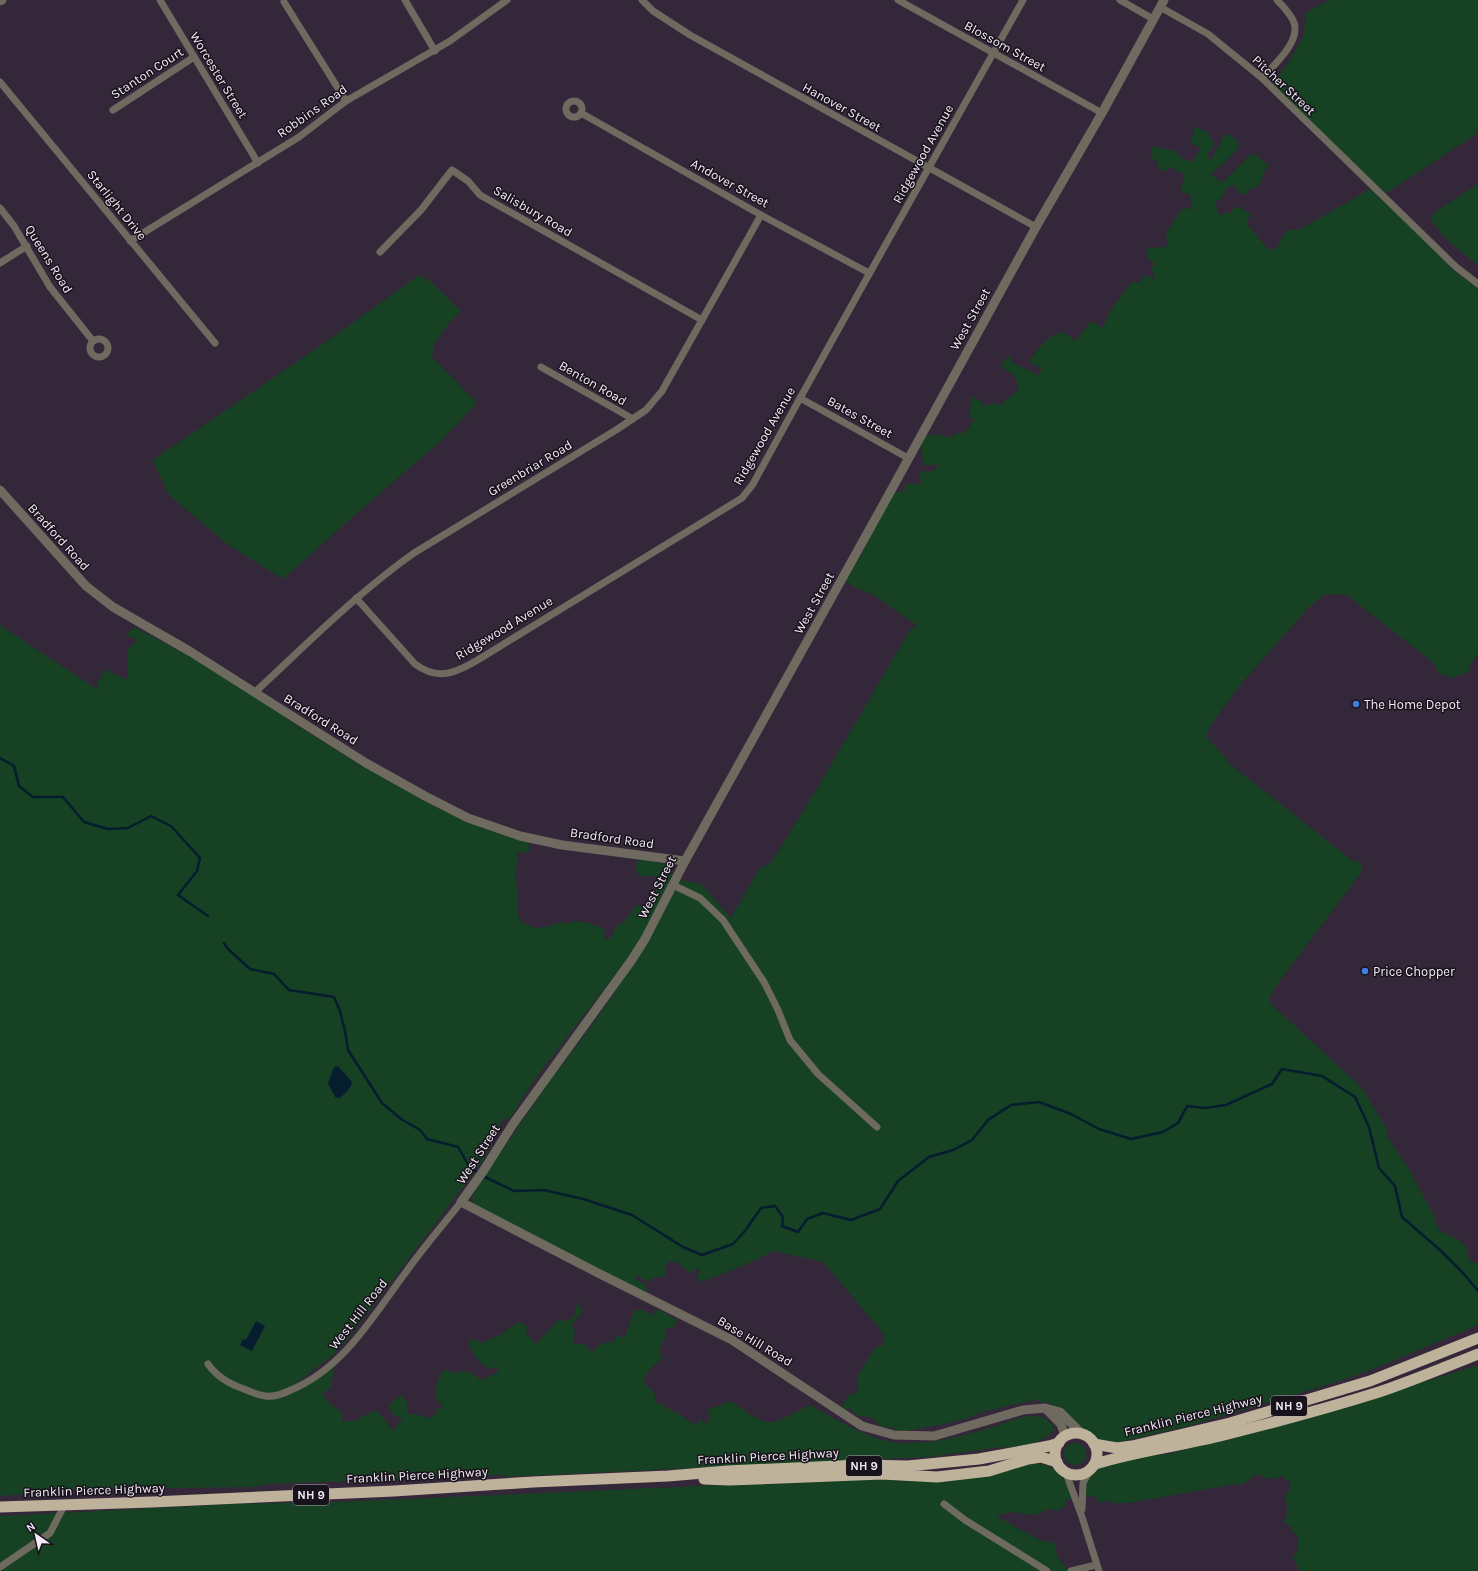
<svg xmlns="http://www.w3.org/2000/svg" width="1478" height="1571" viewBox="0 0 1478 1571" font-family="Karla,sans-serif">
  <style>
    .green { fill: #164122 }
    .water { fill: #061d30 }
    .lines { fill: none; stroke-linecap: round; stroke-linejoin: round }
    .stream { stroke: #061d30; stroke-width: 2.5 }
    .minor { stroke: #6f6a5f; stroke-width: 7 }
    .tertiary { stroke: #6f6a5f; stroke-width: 9 }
    .trunk { stroke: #bfb29b; stroke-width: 11 }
    .shop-dot { fill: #3f7fe0; stroke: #18121b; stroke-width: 1.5 }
    .labels { text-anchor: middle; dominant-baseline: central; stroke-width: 3; stroke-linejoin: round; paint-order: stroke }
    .shield { fill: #18121b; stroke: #b1aab6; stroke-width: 1 }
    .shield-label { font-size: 12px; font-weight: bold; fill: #f3ebf8 }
    .street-label { font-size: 13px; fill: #f3ebf8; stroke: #18121b }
    .poi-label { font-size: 13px; fill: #f3ebf8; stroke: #18121b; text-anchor: start }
  </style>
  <rect width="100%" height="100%" fill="#34273a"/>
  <g class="green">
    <polygon points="1329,0 1478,0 1478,133 1386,193 1379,188 1274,87 1276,83 1274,81 1287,65 1304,34 1306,13"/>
    <path d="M 1197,126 L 1202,131 L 1206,130 L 1214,143 L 1207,157 L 1211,160 L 1224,135 L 1228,134 L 1237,140 L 1239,147 L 1229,158 L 1211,174 L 1222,183 L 1252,153 L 1268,164 L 1259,185 L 1255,189 L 1250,188 L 1247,193 L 1239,194 L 1235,185 L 1227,187 L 1222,198 L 1215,202 L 1219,215 L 1231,212 L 1236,206 L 1251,214 L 1246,223 L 1267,248 L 1275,250 L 1287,230 L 1301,229 L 1370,189 L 1429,244 L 1452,269 L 1478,289 L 1478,654 L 1470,665 L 1468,672 L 1453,678 L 1438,673 L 1435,664 L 1347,595 L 1325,594 L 1310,606 L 1240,685 L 1210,726 L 1206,737 L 1228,760 L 1226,761 L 1354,862 L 1357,860 L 1360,863 L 1363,870 L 1279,982 L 1270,997 L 1270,1003 L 1362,1088 L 1387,1129 L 1387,1136 L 1407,1166 L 1437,1221 L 1432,1221 L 1438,1224 L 1437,1227 C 1442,1235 1454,1235 1461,1242 C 1468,1247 1467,1255 1471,1262 L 1478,1262 L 1478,1325 L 1376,1368 L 1337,1382 L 1192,1425 L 1115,1443 L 1096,1440 L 1078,1425 L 1065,1412 L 1047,1402 L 1038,1402 L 1039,1399 L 982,1412 L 968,1418 L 945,1424 L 900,1432 L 891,1427 L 884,1428 L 878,1424 C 873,1413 862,1419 855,1414 C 853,1412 852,1410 851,1408 L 845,1410 L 842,1405 L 850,1394 L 855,1394 L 859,1388 L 857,1385 L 857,1376 L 875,1348 L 883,1345 L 884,1334 L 823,1262 L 774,1251 L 738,1268 L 700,1282 L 696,1276 L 700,1272 L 698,1268 L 694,1270 L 691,1274 L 680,1264 L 670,1261 L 666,1265 L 666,1276 L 654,1278 L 648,1282 L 638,1276 L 634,1279 L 645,1284 L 648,1293 L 477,1208 L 472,1200 L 475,1190 L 548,1083 L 590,1028 L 614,994 L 681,880 L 701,884 L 731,918 L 759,869 L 771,863 L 818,787 L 911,628 L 918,626 L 872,594 L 856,588 L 845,581 L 854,562 L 860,558 L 871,531 L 894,492 L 904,492 L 906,484 L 919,484 L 922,482 L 919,476 L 922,471 L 931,472 L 940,465 L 924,465 L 920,443 L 924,436 C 927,435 931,434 935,434 C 944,435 949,441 957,433 L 964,433 L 970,427 L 974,419 L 968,417 L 971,410 L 969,408 L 971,406 L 972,396 L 982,402 L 984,406 L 994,403 L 1000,405 L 1019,389 L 1015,376 L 1000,366 L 1009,355 L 1013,363 L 1039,375 L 1042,367 L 1036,366 L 1029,361 C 1037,352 1052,327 1067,334 C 1070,336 1072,339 1075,341 L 1091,321 L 1103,328 C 1109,310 1121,296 1132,282 L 1139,283 L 1145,275 L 1155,279 L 1151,267 L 1155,265 L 1154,262 L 1150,261 L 1146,252 L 1151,247 L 1158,248 L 1168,246 L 1166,233 L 1181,210 L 1186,207 L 1188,210 L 1192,209 L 1190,193 L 1183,194 L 1180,190 L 1185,177 L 1181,172 L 1169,167 L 1165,172 L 1157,166 L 1158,162 L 1150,159 L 1153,155 L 1151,146 L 1175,151 L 1183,159 L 1192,162 L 1197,155 L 1200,148 L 1190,142 L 1194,133 L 1194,129 Z"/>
    <path d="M 1478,184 L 1478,265 C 1464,254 1437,234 1431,218 L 1435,212 Z"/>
    <polygon points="419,275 431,282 461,311 448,324 434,344 432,357 477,403 441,441 356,514 283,579 227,544 168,494 153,460 333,337"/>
    <path d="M 0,625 L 98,690 L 98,681 L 105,669 L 120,677 L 128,679 L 128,649 L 137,640 L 126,635 L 134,627 L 195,659 L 275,709 L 293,723 L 362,766 L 440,809 L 530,842 L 529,851 L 521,853 L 515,851 L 518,857 L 515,874 L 518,894 L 517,910 L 520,921 L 534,928 L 547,927 L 560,922 L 567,924 L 574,921 L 589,923 L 604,929 L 605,940 C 613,938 614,933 616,926 L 625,922 L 627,916 L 631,915 L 632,910 L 637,905 L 648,908 L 654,901 C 652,893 656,888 661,882 L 652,876 L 640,876 L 635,870 L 639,858 L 668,865 L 673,872 L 666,890 L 641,941 L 544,1067 L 523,1097 L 509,1120 L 504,1118 L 483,1160 L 470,1178 L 346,1341 L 333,1355 L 303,1378 L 279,1399 L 315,1381 L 335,1365 C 334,1373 331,1378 332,1385 L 325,1392 L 322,1392 C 324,1395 326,1401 329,1403 C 335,1409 345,1410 342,1421 L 354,1421 L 375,1410 L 383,1417 L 393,1431 L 398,1423 L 403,1422 L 399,1417 L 394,1415 L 388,1406 L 401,1395 L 407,1402 L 408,1414 L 414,1414 L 429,1418 L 437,1413 L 436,1408 L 443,1409 L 442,1405 L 435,1397 L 437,1383 L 442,1371 L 447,1370 L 455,1373 L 463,1371 L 473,1373 L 480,1380 L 497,1373 L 498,1366 L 490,1369 L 479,1362 L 469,1346 L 471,1338 L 481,1343 L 498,1336 L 518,1322 L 527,1326 L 526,1333 L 536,1344 L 558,1320 L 565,1321 L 574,1317 L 577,1303 L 583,1310 L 571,1326 L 575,1330 L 573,1340 L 575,1344 L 585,1344 L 586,1347 L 593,1353 C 597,1344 604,1342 614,1342 L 616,1335 L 624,1338 L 634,1311 L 642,1309 L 651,1315 L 658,1309 L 677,1320 L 673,1328 L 665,1328 L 666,1337 L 663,1341 L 659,1352 L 663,1358 L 649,1370 L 643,1382 L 654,1392 L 656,1402 L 684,1417 L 696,1426 L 699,1419 L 706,1424 L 709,1418 L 708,1410 L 730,1401 C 742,1408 755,1421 769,1422 C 779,1423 801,1409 810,1405 C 837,1420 871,1442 903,1443 C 936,1444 967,1435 999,1425 C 1010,1421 1022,1416 1034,1416 C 1041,1415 1047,1420 1053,1425 L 1053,1431 L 1048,1436 L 1032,1445 L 1016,1448 L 1003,1447 L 928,1457 L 503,1477 L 501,1475 L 268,1484 L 255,1487 L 90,1489 L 0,1496 Z"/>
    <path d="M 1478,1365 L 1478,1571 L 1299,1571 L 1295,1560 L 1292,1558 L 1299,1549 L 1297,1546 L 1299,1541 L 1296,1533 L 1291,1533 L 1293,1527 L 1288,1526 L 1283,1520 L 1287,1517 C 1286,1509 1289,1504 1284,1497 C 1290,1491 1291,1488 1290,1480 L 1285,1480 L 1283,1475 L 1276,1479 L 1265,1478 L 1258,1474 L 1255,1475 L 1242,1485 L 1236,1484 L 1128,1503 L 1110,1503 L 1111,1500 L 1101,1503 L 1097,1501 L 1095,1496 L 1085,1497 L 1085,1486 L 1088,1478 L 1100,1466 L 1127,1458 L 1167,1454 L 1296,1422 Z"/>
    <circle cx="1075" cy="1454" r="11"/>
    <path d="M 1031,1463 C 1057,1465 1065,1474 1072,1499 L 1065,1500 L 1065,1506 L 1057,1511 L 1048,1509 L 1036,1515 L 1010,1512 L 996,1516 L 1040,1540 L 1055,1543 L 1057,1556 L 1068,1571 L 0,1571 L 0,1516 L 233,1504 L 337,1502 L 877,1478 Z"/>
  </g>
  <g class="water">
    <path d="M 338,1066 L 352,1082 C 351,1089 345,1094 339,1098 L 335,1097 L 328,1083 L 334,1067 Z"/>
    <polygon points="256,1321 265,1326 252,1351 240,1345 243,1339 246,1340"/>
  </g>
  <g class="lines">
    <g class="stream">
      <polyline points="0,758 14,766 19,786 33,797 63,797 84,822 108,829 128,828 151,816 171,826 200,858 197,871 178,895 208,916"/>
      <polyline points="224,943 228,949 250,969 274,974 289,990 334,997 340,1011 345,1031 348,1050 382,1103 401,1119 420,1130 427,1139 458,1147 470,1168 479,1173"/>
      <polyline points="483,1176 514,1191 544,1190 583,1199 632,1215 683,1247 702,1255 733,1244 745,1231 761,1208 775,1206 783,1217 782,1226 798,1232 807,1219 823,1213 851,1220 880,1209 898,1181 929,1157 953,1150 972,1140 988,1120 1011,1105 1039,1102 1071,1114 1099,1129 1131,1139 1163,1132 1178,1123 1187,1106 1205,1108 1226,1105 1272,1084 1282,1069 1322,1076 1355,1097 1369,1127 1379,1168 1395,1186 1402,1217 1440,1250 1464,1274 1478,1291"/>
    </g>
    <g class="minor">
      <polyline points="160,0 258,163"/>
      <polyline points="405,0 435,51"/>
      <polyline points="642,0 653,11 690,35 1036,227"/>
      <polyline points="898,0 1102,113"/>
      <polyline points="1120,0 1153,19"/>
      <polyline points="284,2 346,101"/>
      <polyline points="1160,7 1208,34 1262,78 1456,267 1478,284"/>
      <path d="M 1262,78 C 1274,65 1303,40 1293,20 C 1289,13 1283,6 1277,0"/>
      <polyline points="0,82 215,343"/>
      <circle cx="574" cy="109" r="8"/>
      <polyline points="113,110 194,57"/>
      <polyline points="581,113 761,215 869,273"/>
      <polyline points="0,208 14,226 50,287 93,341"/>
      <polyline points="130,241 299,137 346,101 450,41 507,0"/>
      <polyline points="380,252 421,210 452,170 468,181 480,195 702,320"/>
      <polyline points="0,263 27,246"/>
      <circle cx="99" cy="348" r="9"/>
      <polyline points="541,367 633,419"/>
      <polyline points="800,398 908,458"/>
      <path d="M 356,598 L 415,664 C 439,682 458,672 481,658 L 742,498 L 753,484 C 841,322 933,161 1023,0"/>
      <path d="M 254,693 C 306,645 356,594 414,553 L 616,430 L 646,410 L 662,391 L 761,215"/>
      <polyline points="673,885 700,898 723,920 764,982 778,1010 790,1040 818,1074 877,1127"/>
      <path d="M 208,1364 C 217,1377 229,1384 244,1389 C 251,1392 258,1395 265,1396 C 273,1397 283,1394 291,1390 C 344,1368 373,1316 406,1272 C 423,1248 443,1225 461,1202"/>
      <polyline points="1066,1473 1082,1517 1099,1571"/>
      <polyline points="944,1504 965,1520 1047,1571"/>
      <polyline points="1082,1509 1083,1483 1089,1472"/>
      <polyline points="0,1567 50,1533 64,1506"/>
      <polyline points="1071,1571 1096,1565"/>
    </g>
    <g class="tertiary">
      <polyline points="0,1 2,0"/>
      <polyline points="0,490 86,586 113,607 191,652 366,763 425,796 468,818 520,836 562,845 685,861"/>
      <polyline points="1046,1409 1061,1424 1065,1436"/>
      <polyline points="1082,1434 1060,1412 1045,1408 1023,1410 934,1436 894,1435 862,1426 732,1340 598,1273 461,1202 484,1170 513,1124 631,961 645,939 685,861 883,505 1036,227 1102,113 1164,0"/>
    </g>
    <g class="trunk">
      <circle cx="1076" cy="1454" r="21"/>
      <polyline points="1094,1444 1117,1448 1132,1446 1230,1423 1370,1381 1478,1338"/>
      <path d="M 1095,1464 C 1137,1451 1181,1446 1224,1435 C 1276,1422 1328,1408 1379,1392 C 1412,1381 1445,1367 1478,1354"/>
      <polyline points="704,1479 729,1480 882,1474 937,1477 989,1471 1028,1459 1041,1457 1057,1462"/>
      <polyline points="0,1507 152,1502 394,1491 533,1482 668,1476 727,1471 860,1465 908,1466 979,1459 1049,1446 1059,1443"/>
    </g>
  </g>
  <g class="shop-dot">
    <circle cx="1356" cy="704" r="4"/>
    <circle cx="1365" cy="971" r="4"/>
  </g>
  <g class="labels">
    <g class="shield">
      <rect x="1271" y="1396" width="36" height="20" rx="3"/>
      <rect x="846" y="1456" width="36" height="20" rx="3"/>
      <rect x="293" y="1485" width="36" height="20" rx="3"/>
    </g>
    <g class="shield-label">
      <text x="1289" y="1406">NH 9</text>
      <text x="864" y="1466">NH 9</text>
      <text x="311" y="1495">NH 9</text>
    </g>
    <g class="street-label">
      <text transform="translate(1005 46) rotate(29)">Blossom Street</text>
      <text transform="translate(147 73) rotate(-33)">Stanton Court</text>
      <text transform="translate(219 75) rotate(59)">Worcester Street</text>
      <text transform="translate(1284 85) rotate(43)">Pitcher Street</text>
      <text transform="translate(842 107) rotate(29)">Hanover Street</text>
      <text transform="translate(312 111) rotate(-35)">Robbins Road</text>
      <text transform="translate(923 154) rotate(-61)">Ridgewood Avenue</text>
      <text transform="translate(730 183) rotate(29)">Andover Street</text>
      <text transform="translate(117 205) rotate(51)">Starlight Drive</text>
      <text transform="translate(533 211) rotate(30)">Salisbury Road</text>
      <text transform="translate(49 259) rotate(58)">Queens Road</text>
      <text transform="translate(970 319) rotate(-61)">West Street</text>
      <text transform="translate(593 383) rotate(30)">Benton Road</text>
      <text transform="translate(860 417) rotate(29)">Bates Street</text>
      <text transform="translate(764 436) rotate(-60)">Ridgewood Avenue</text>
      <text transform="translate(530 468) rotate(-31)">Greenbriar Road</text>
      <text transform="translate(59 537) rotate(48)">Bradford Road</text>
      <text transform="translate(814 603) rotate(-61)">West Street</text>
      <text transform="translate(504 628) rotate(-31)">Ridgewood Avenue</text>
      <text transform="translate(321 719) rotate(32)">Bradford Road</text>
      <text transform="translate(612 838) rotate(8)">Bradford Road</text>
      <text transform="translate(657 887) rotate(-63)">West Street</text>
      <text transform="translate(478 1154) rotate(-57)">West Street</text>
      <text transform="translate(358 1314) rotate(-52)">West Hill Road</text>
      <text transform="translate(755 1341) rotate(31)">Base Hill Road</text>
      <text transform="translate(1193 1415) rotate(-14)">Franklin Pierce Highway</text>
      <text transform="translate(768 1456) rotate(-3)">Franklin Pierce Highway</text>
      <text transform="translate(417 1475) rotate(-3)">Franklin Pierce Highway</text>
      <text transform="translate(94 1490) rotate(-2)">Franklin Pierce Highway</text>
    </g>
    <g class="poi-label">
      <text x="1364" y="704">The Home Depot</text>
      <text x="1373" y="971">Price Chopper</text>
    </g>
  </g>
  <g transform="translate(36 1535) rotate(326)" stroke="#18121b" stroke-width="3" paint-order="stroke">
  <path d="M0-3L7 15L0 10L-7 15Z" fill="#f3ebf8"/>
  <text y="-6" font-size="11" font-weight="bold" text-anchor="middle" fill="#f3ebf8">N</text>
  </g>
</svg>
